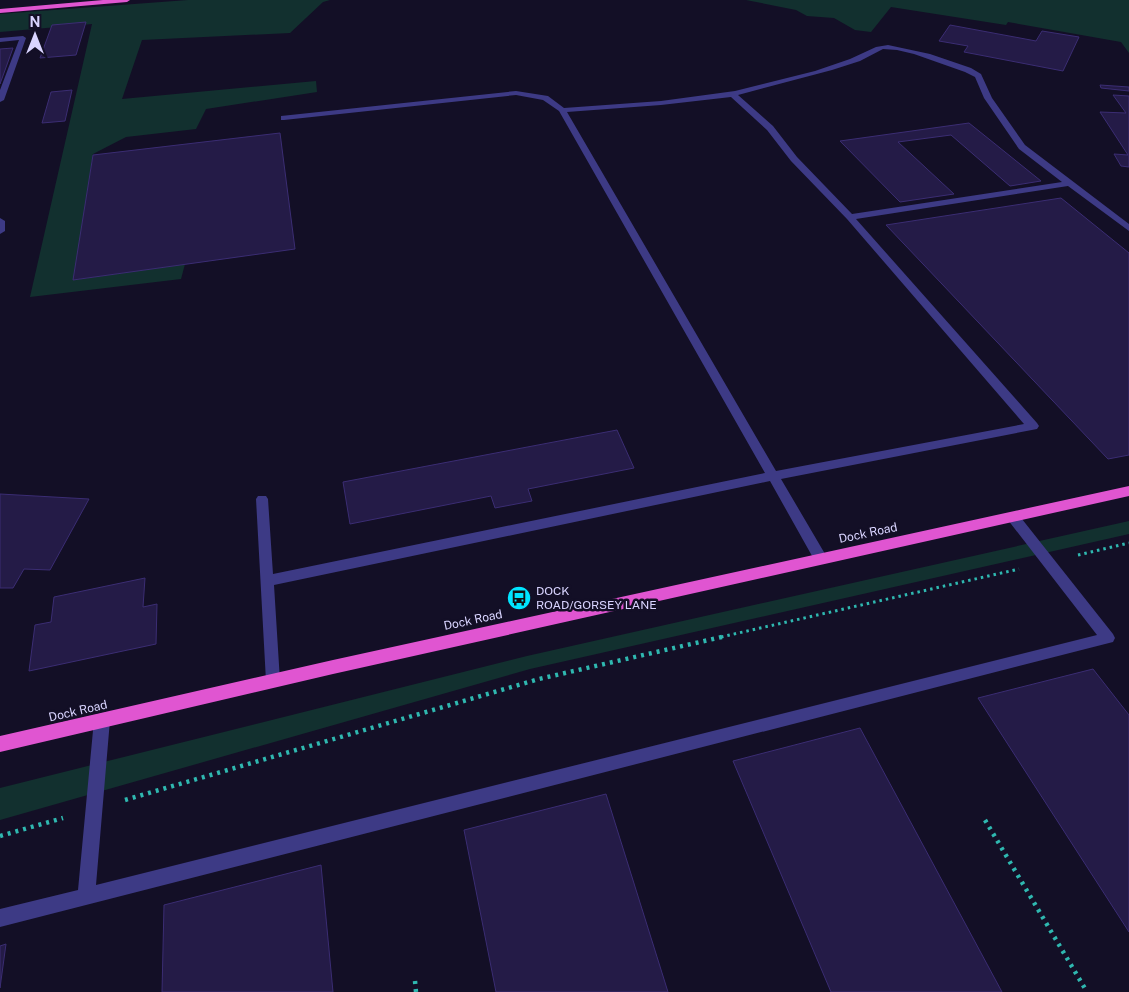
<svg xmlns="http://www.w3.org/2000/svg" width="1129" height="992" viewBox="0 0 1129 992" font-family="'Public Sans',sans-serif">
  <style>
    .green { fill: #12302f }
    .building { fill: #241b47; stroke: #3b2d73 }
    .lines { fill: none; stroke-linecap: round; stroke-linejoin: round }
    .path-far1 { stroke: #2fb8b0; stroke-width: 3; stroke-dasharray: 2.5 4; stroke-linecap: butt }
    .path { stroke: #2fb8b0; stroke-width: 4.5; stroke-dasharray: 3 5; stroke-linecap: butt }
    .service { fill: #3d3a85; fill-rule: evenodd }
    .trunk { fill: #e055d1; fill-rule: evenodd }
    .labels { text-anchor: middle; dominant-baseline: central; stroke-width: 5; stroke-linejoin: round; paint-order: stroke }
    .street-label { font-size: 12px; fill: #d9d4ff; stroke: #130f26 }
    .poi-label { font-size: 12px; fill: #d9d4ff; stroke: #130f26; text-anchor: start }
  </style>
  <rect width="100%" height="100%" fill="#130f26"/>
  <g class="green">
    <polygon points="188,0 330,0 323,2 290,33 142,40 122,99 316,81 317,92 206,109 196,129 126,137 93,154 74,280 185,264 181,279 30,297 92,24 0,32 0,14"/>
    <polygon points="746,0 1129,0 1129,53 1121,42 1008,22 1006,25 891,7 871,32 855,30 834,18 807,16 796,10"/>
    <polygon points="1129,521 1129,534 530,669 0,820 0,788 527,656"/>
  </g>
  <g class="building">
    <polygon points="86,22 76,55 40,58 52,25"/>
    <polygon points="950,25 1036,41 1042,31 1079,37 1063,71 964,52 968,46 939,41"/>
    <polygon points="13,48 0,84 0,49"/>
    <polygon points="1100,85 1129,87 1129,91 1101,88"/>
    <polygon points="72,90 65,121 42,123 51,92"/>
    <polygon points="1113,95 1129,96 1129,167 1121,166 1114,154 1128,155 1100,112 1126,113"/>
    <polygon points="969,123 1041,181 1010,186 951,135 898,142 954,194 900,202 840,141"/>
    <polygon points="280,133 295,249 73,280 93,155"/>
    <polygon points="1061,198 1129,253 1129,455 1108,459 886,225"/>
    <polygon points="617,430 634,468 528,489 532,501 495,508 491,496 350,524 343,482"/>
    <polygon points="0,494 89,499 50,570 24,569 13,588 0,588"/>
    <polygon points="145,578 143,607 157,604 156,644 29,671 35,625 51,622 54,597"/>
    <polygon points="1093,669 1129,715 1129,932 978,698"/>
    <polygon points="860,728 1002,992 831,992 733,761"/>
    <polygon points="606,794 668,992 496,992 464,830"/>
    <polygon points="321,865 333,992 162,992 164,905"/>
    <polygon points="6,944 0,988 0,946"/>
  </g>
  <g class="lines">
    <g class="path-far1">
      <polyline points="1078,555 1129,543"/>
      <polyline points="721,637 1019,569"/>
    </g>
    <g class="path">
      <polyline points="125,800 539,679 726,636"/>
      <polyline points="985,820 1087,992"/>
      <polyline points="0,836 63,818"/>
      <polyline points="415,981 416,992"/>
    </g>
    <g class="service">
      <polygon points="23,36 26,38 4,100 0,102 0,90 19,40 0,42 0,38"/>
      <path d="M 888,45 L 930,54 L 971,68 L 981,74 L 992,98 L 1025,145 L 1129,224 L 1129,231 L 1068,186 L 856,219 L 1037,423 L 1039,426 L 1037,429 L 781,479 L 828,559 L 826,563 L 821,564 L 816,563 L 770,481 L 274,585 L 280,681 L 278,686 L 273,687 L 268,686 L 266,681 L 256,499 L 258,496 L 266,496 L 268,499 L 273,574 L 765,473 L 559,111 L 543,100 L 516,95 L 284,120 L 281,120 L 281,116 L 516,91 L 548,96 L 564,108 L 661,101 L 735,91 L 815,71 L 850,59 L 876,47 ZM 883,49 L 897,50 L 914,54 L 965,72 L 975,77 L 984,98 L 1019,149 L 1062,182 L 852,214 L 797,157 L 773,126 L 738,95 L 832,70 L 860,61 ZM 731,97 L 767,130 L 791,161 L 847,219 L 1024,424 L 776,471 L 567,112 L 661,105 Z"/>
      <polygon points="0,218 5,221 5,231 0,234"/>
      <polygon points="1013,512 1018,514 1113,634 1115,638 1113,642 0,927 0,909 78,890 94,720 97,715 102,713 107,715 110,720 96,885 1097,635 1008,520 1007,517 1008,514"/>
    </g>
    <g class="trunk">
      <polygon points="103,0 130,0 127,2 0,13 0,9"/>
      <polygon points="1129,486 1129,496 333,674 0,752 0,736 333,660"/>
    </g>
  </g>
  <defs>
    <g id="bus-disc" transform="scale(1.25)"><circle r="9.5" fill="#00e5ff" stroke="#130f26"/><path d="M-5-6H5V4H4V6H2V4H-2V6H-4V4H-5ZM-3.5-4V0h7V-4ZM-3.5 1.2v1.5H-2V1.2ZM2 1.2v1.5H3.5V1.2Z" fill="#111"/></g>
  </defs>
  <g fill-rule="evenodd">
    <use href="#bus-disc" x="519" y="598"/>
  </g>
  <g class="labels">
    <g class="street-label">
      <text transform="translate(868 533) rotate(-12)">Dock Road</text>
      <text transform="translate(473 620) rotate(-12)">Dock Road</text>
      <text transform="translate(78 711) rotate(-13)">Dock Road</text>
    </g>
    <g class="poi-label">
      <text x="536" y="591">DOCK<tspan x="536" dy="14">ROAD/GORSEY LANE</tspan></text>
    </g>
  </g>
  <g transform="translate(35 35)" stroke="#130f26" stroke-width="4" paint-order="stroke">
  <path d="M0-4L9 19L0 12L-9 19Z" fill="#d9d4ff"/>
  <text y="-8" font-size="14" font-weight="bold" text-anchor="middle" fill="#d9d4ff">N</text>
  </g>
</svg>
